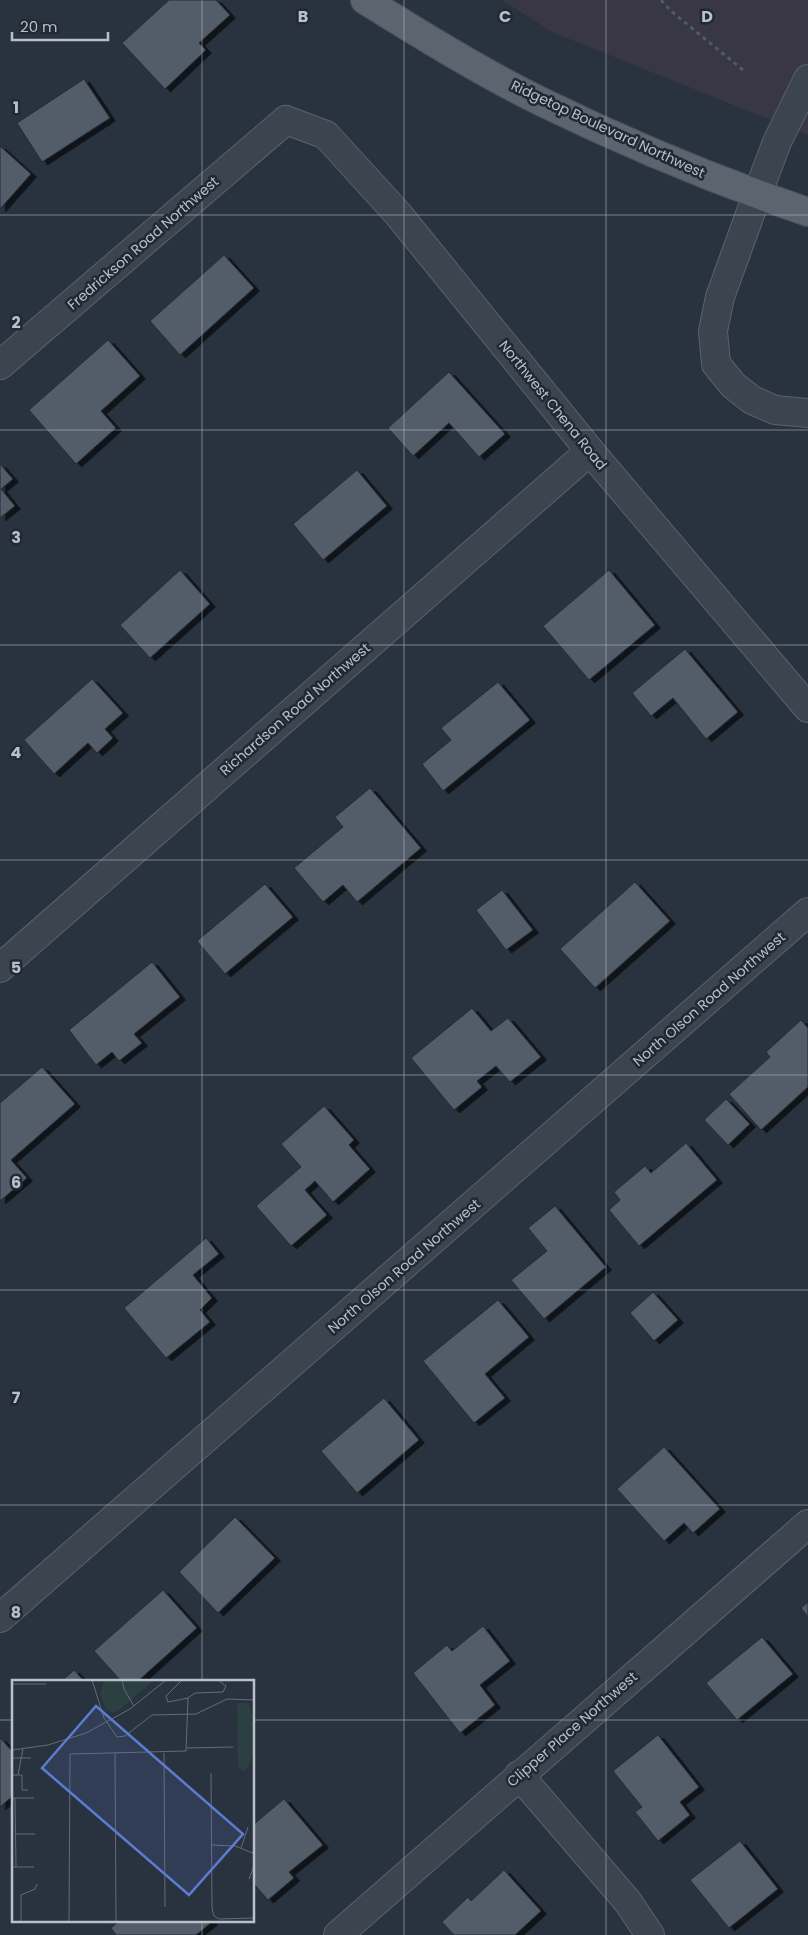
<svg xmlns="http://www.w3.org/2000/svg" width="808" height="1935" viewBox="0 0 808 1935" font-family="Poppins,sans-serif">
  <style>
    .medical { fill: #383743 }
    .building { fill: #525c69; stroke: #232b36; filter: url(#shadow) }
    .lines { fill: none; stroke-linecap: round; stroke-linejoin: round }
    .minor-casing { stroke: #5a626c; stroke-width: 30 }
    .major-casing { stroke: #49505b; stroke-width: 30 }
    .path { stroke: #4b5d5f; stroke-width: 3; stroke-dasharray: 4 4; stroke-linecap: butt }
    .minor { stroke: #3c454f; stroke-width: 28 }
    .major { stroke: #5b646f; stroke-width: 28 }
    .grid { fill: none; stroke: #b9c0c9; stroke-width: 1; stroke-opacity: 0.55 }
    .labels { text-anchor: middle; dominant-baseline: central; stroke-width: 5; stroke-linejoin: round; paint-order: stroke }
    .street-label { font-size: 14px; fill: #b9c0c9; stroke: #212934 }
    .inset-road { fill: none; stroke: #636b76; stroke-width: 1 }
    .view { fill: #5b7cd2; fill-opacity: 0.15; stroke: #5b7cd2; stroke-width: 2.5 }
    .inset-edge { fill: none; stroke: #b9c0c9; stroke-width: 2.5 }
    .grid-label { font-size: 16px; text-anchor: middle; font-weight: bold; fill: #b9c0c9; stroke: #212934; stroke-width: 5; stroke-linejoin: round; paint-order: stroke }
  </style>
  <defs>
    <filter id="shadow"><feDropShadow dx="5.5" dy="3" stdDeviation="0" flood-color="#0009"/></filter>
  </defs>
  <rect width="100%" height="100%" fill="#29333f"/>
  <polygon class="medical" points="502,0 808,0 808,135 552,32"/>
  <g class="building">
    <polygon points="169,0 216,0 230,15 199,43 206,50 165,89 122,43"/>
    <polygon points="84,79 110,118 42,162 17,123"/>
    <polygon points="0,146 31,174 0,209"/>
    <polygon points="224,255 254,288 180,355 150,321"/>
    <polygon points="108,340 140,376 101,411 116,428 76,464 29,410"/>
    <polygon points="449,372 505,434 479,457 449,423 413,456 388,428"/>
    <polygon points="0,464 13,479 1,489 15,506 0,518"/>
    <polygon points="357,470 387,506 323,560 293,524"/>
    <polygon points="180,570 210,604 150,658 120,625"/>
    <polygon points="609,570 655,625 589,680 543,626"/>
    <polygon points="685,649 738,712 706,739 673,698 651,716 632,693"/>
    <polygon points="92,679 123,713 105,729 113,738 97,753 88,743 54,774 24,740"/>
    <polygon points="498,682 530,720 443,791 422,764 451,740 441,728"/>
    <polygon points="370,788 421,848 357,902 343,885 323,902 294,868 343,827 335,817"/>
    <polygon points="635,882 670,921 595,988 560,949"/>
    <polygon points="265,884 293,917 225,974 197,941"/>
    <polygon points="502,890 533,930 506,950 476,910"/>
    <polygon points="152,962 180,997 134,1034 142,1043 119,1061 112,1052 96,1065 69,1030"/>
    <polygon points="472,1008 491,1031 508,1018 541,1057 510,1082 496,1066 477,1081 482,1087 454,1110 411,1058"/>
    <polygon points="801,1020 808,1028 808,1087 761,1130 729,1094 770,1057 766,1052"/>
    <polygon points="42,1067 75,1104 11,1160 27,1178 0,1201 0,1103"/>
    <polygon points="726,1099 750,1124 728,1145 704,1120"/>
    <polygon points="324,1106 354,1140 349,1145 370,1169 333,1202 315,1181 305,1190 327,1215 291,1246 256,1206 301,1167 281,1144"/>
    <polygon points="686,1143 717,1180 639,1246 609,1210 620,1200 614,1192 645,1166 651,1173"/>
    <polygon points="555,1206 606,1267 544,1319 511,1280 547,1251 528,1228"/>
    <polygon points="206,1238 219,1254 193,1275 212,1298 200,1310 210,1322 166,1358 124,1308"/>
    <polygon points="653,1292 678,1320 654,1341 630,1313"/>
    <polygon points="498,1300 529,1337 485,1374 505,1398 474,1423 423,1361"/>
    <polygon points="384,1398 419,1440 357,1493 321,1451"/>
    <polygon points="664,1447 720,1509 693,1533 684,1523 664,1541 617,1489"/>
    <polygon points="235,1517 275,1558 218,1613 179,1572"/>
    <polygon points="163,1590 197,1628 138,1681 121,1681 94,1651"/>
    <polygon points="808,1602 808,1617 801,1608"/>
    <polygon points="483,1626 510,1661 480,1685 495,1705 460,1733 413,1673 447,1645 452,1651"/>
    <polygon points="762,1637 793,1674 737,1720 706,1683"/>
    <polygon points="74,1670 84,1681 62,1681"/>
    <polygon points="658,1735 699,1787 680,1802 690,1815 658,1841 635,1812 642,1807 613,1771"/>
    <polygon points="0,1738 14,1753 14,1795 0,1807"/>
    <polygon points="284,1799 323,1845 289,1872 294,1878 268,1900 254,1884 254,1824"/>
    <polygon points="740,1841 778,1889 729,1928 690,1880"/>
    <polygon points="504,1870 541,1911 515,1935 454,1935 442,1922 468,1897 471,1901"/>
    <polygon points="119,1921 211,1921 212,1922 196,1935 116,1935 111,1928"/>
  </g>
  <g class="lines">
    <g class="minor-casing">
      <g id="minor">
        <polyline points="808,79 777,142 757,195 720,297 713,331 716,364 733,385 752,400 775,410 808,413"/>
        <polyline points="0,365 286,120 326,135 398,214 590,451 808,708"/>
        <polyline points="0,968 590,451"/>
        <polyline points="0,1618 808,912"/>
        <polyline points="519,1775 628,1902 650,1935"/>
        <polyline points="338,1935 808,1524"/>
      </g>
    </g>
    <g class="major-casing">
      <path id="major" d="M 365,0 C 423,36 481,72 542,102 C 628,144 717,181 808,212"/>
    </g>
    <polyline class="path" points="661,0 671,11 743,70"/>
    <use href="#minor" class="minor"/>
    <use href="#major" class="major"/>
  </g>
  <path class="grid" d="M 202,0 L 202,1681M 404,0 L 404,1935M 606,0 L 606,1935M 0,215 L 808,215M 0,430 L 808,430M 0,645 L 808,645M 0,860 L 808,860M 0,1075 L 808,1075M 0,1290 L 808,1290M 0,1505 L 808,1505M 0,1720 L 14,1720M 254,1720 L 808,1720M 202,1921 L 202,1935"/>
  <g class="labels">
    <g class="street-label">
      <text transform="translate(608 129) rotate(25)">Ridgetop Boulevard Northwest</text>
      <text transform="translate(143 243) rotate(-41)">Fredrickson Road Northwest</text>
      <text transform="translate(553 405) rotate(51)">Northwest Chena Road</text>
      <text transform="translate(295 709) rotate(-41)">Richardson Road Northwest</text>
      <text transform="translate(709 999) rotate(-41)">North Olson Road Northwest</text>
      <text transform="translate(404 1266) rotate(-41)">North Olson Road Northwest</text>
      <text transform="translate(572 1729) rotate(-41)">Clipper Place Northwest</text>
    </g>
  </g>
  <g transform="translate(12 1680)">
    <rect width="242" height="242" fill="#29333f"/>
    <path d="M 142,0 L 106,31 L 101,33 L 94,30 L 88,14 L 92,1 ZM 225,23 L 237,23 L 242,41 L 242,67 L 238,84 L 232,91 L 227,88 L 226,83 Z" fill="#2c4041"/>
    <path class="inset-road" d="M 80,0 L 92,38 L 105,57 L 113,56 L 140,35 L 184,34 L 215,19 L 243,20M 110,0 L 112,9 L 122,26M 170,0 L 154,16 L 156,22 L 176,18 L 183,13 L 211,12 L 214,6 L 206,0M 0,4 L 34,4M 175,68 L 221,67M 0,70 L 36,65 L 74,53 L 118,29 L 154,0M 103,73 L 104,242M 152,73 L 153,227M 0,78 L 19,78M 199,93 L 200,228 L 202,236 L 207,239 L 243,238M 0,95 L 10,95 L 10,110 L 16,110M 6,95 L 11,69M 3,118 L 22,118M 0,119 L 3,118 L 4,187M 4,154 L 23,154M 199,165 L 223,166 L 243,174M 229,168 L 236,147M 0,187 L 22,187M 237,199 L 243,183M 9,242 L 9,215 L 23,209 L 25,204M 57,242 L 58,74 L 174,71 L 176,18"/>
    <path class="view" d="M 84,26 L 231,154 L 177,215 L 30,88 Z"/>
    <rect width="242" height="242" class="inset-edge"/>
  </g>
  <g class="grid-label">
    <text x="303" y="22">B</text>
    <text x="505" y="22">C</text>
    <text x="707" y="22">D</text>
    <text x="16" y="113">1</text>
    <text x="16" y="328">2</text>
    <text x="16" y="543">3</text>
    <text x="16" y="758">4</text>
    <text x="16" y="973">5</text>
    <text x="16" y="1188">6</text>
    <text x="16" y="1403">7</text>
    <text x="16" y="1618">8</text>
  </g>
  <path d="M12 32v8h96v-8" fill="none" stroke="#b9c0c9" stroke-width="2.5"/>
  <text x="20" y="32" font-size="15" fill="#b9c0c9" stroke="#212934" stroke-width="4" paint-order="stroke">20 m</text>
</svg>
